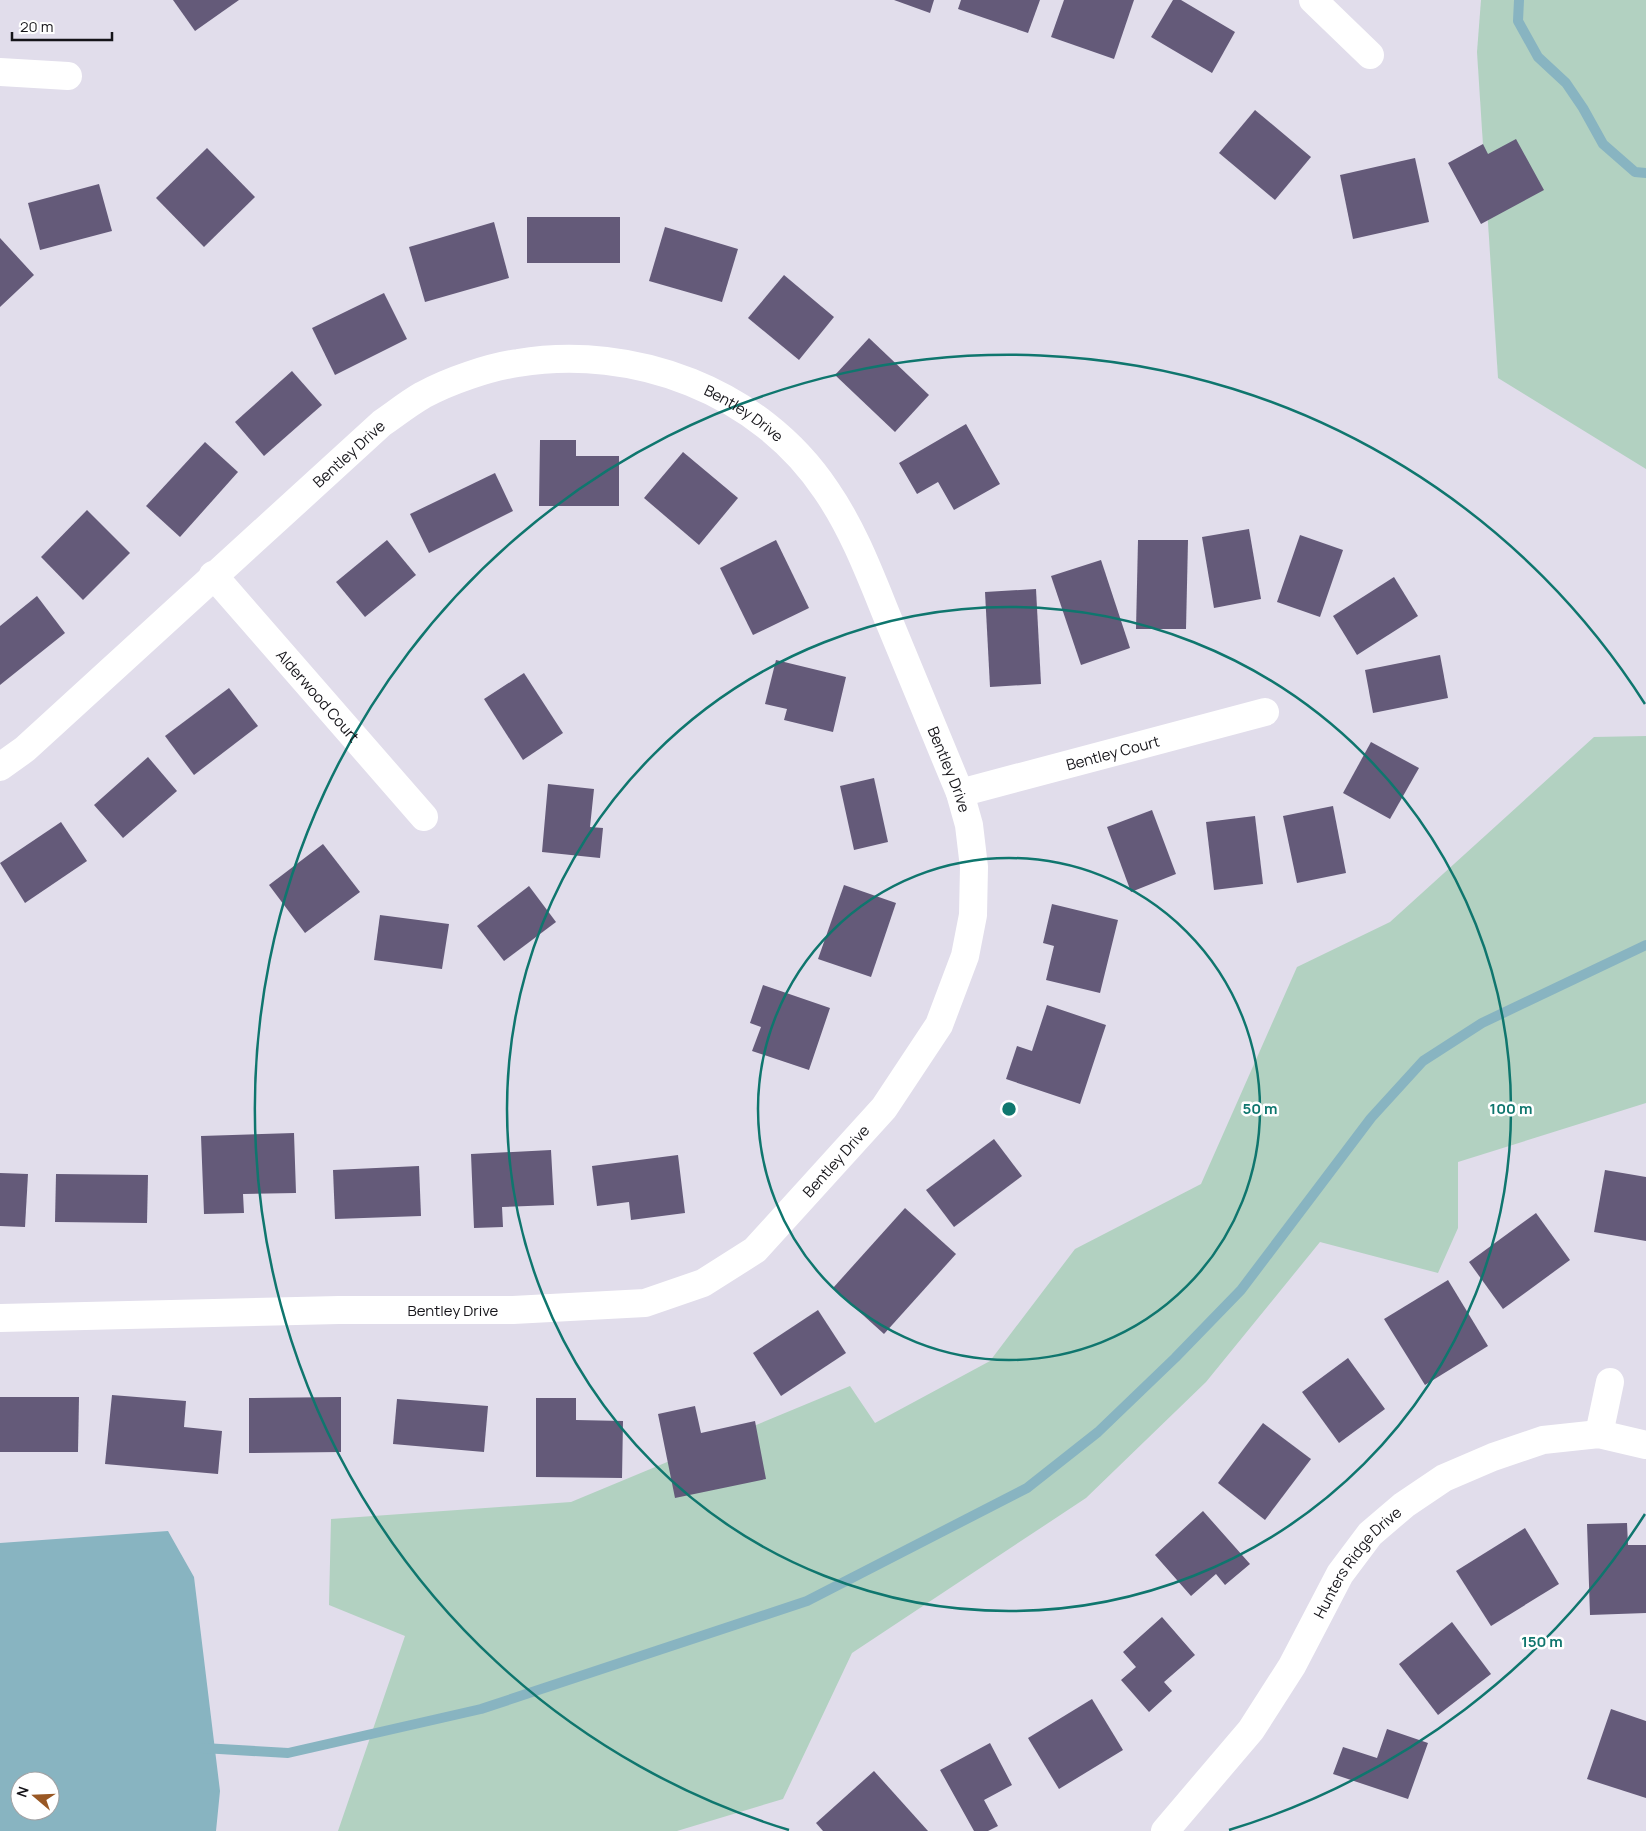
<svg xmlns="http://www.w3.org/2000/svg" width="1646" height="1831" viewBox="0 0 1646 1831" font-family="Manrope,sans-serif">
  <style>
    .green { fill: #b2d1c1 }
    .water { fill: #88b4c1; fill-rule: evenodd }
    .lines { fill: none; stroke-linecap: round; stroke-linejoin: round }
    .stream { stroke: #88b4c1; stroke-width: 10 }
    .building { fill: #645a79 }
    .minor { stroke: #fff; stroke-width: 28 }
    .ring { fill: none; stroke: #0f766e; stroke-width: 2.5 }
    .labels { text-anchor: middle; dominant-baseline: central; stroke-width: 5; stroke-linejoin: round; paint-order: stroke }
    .street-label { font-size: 15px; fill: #151419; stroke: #fff }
    .centre { fill: #0f766e; stroke: #fff; stroke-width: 2.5 }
    .ring-label { font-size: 15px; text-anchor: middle; font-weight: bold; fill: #0f766e; stroke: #fff; stroke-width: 5; stroke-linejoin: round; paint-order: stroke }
  </style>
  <rect width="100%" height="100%" fill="#e1ddeb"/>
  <g class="green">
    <polygon points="1481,0 1646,0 1646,469 1498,378 1477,52"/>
    <polygon points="1646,736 1646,1103 1458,1162 1458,1228 1438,1273 1320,1242 1206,1382 1086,1498 852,1653 783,1799 677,1831 338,1831 405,1636 329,1605 331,1519 571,1502 850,1386 875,1423 990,1361 1075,1249 1201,1184 1297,967 1390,922 1594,737"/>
  </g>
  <path class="water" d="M 168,1531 L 194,1577 L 220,1791 L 216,1831 L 0,1831 L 0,1543 ZM 20,1781 L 50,1781 L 50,1811 L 20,1811 Z"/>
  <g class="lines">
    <g class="stream">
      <polyline points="1519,0 1518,21 1538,57 1566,83 1583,108 1603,144 1635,172 1646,173"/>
      <polyline points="203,1748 288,1753 481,1709 807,1601 1027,1488 1098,1432 1175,1358 1241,1290 1371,1118 1423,1061 1482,1023 1646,945"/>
    </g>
  </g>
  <g class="building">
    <polygon points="173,0 239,0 195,31"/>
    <polygon points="894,0 934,0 930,13"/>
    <polygon points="961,0 1040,0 1028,33 958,9"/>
    <polygon points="1064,0 1134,0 1114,59 1051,37"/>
    <polygon points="1173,0 1181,0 1235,32 1212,73 1151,37"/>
    <polygon points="1255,110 1311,157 1275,200 1219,153"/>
    <polygon points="1516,139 1544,190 1481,224 1448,163 1483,144 1488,154"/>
    <polygon points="207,148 255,197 204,247 156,198"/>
    <polygon points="1415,158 1429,222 1353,239 1340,175"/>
    <polygon points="99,184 112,231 40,250 28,203"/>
    <rect x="527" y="217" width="93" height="46"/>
    <polygon points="494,222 509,278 425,302 409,247"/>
    <polygon points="665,227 738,249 722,302 649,281"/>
    <polygon points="0,238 34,275 0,307"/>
    <polygon points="784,275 834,317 799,360 748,318"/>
    <polygon points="384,293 407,339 335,375 312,328"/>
    <polygon points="869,338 929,395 895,432 835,375"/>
    <polygon points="292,371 322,405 264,456 235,422"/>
    <polygon points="966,424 1000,484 954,510 938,482 917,494 899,463"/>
    <polygon points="540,440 576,440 576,456 619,456 619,506 539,506"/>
    <polygon points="205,442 238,472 180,537 146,506"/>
    <polygon points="683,452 738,498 699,545 644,498"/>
    <polygon points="495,473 513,511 429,553 410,514"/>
    <polygon points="87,510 130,553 83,600 41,557"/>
    <polygon points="1249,529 1261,599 1214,608 1202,537"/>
    <polygon points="1300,535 1343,550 1320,617 1277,602"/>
    <polygon points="387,540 416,575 365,617 336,582"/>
    <polygon points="776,540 809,608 753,635 720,568"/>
    <polygon points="1138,540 1188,540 1186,629 1136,629"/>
    <polygon points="1101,560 1130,648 1081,665 1051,576"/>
    <polygon points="1394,577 1418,616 1357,655 1333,616"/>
    <polygon points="1036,589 1041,684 990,687 985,592"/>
    <polygon points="37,596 65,633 0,685 0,626"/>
    <polygon points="1440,655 1448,698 1373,713 1365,670"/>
    <polygon points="776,660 846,677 833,732 784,720 787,709 765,704"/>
    <polygon points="524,673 563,733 523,760 484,699"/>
    <polygon points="229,688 258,726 194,775 165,736"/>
    <polygon points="1371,742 1419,768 1390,819 1343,793"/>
    <polygon points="148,757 177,791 123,838 94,805"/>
    <polygon points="874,778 888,842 854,850 840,786"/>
    <polygon points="548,784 594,789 590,827 603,828 600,858 542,852"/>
    <polygon points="1333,806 1346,873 1297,883 1283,816"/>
    <polygon points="1152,810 1176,874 1131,892 1107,827"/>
    <polygon points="1255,816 1263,884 1214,890 1206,822"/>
    <polygon points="61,822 87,861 25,903 0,863"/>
    <polygon points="323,844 360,892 305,933 269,885"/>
    <polygon points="844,885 896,903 871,977 818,959"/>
    <polygon points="529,886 556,922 504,961 477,926"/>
    <polygon points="1052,904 1118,920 1100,993 1046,980 1054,946 1043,943"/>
    <polygon points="380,915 449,924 442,969 374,960"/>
    <polygon points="763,985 830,1008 809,1070 752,1051 761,1027 750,1023"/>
    <polygon points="1047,1005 1106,1025 1080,1104 1006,1079 1017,1046 1032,1051"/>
    <polygon points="294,1133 296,1193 243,1194 244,1213 204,1214 201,1136"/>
    <polygon points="994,1139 1022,1176 954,1227 926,1190"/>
    <polygon points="551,1150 554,1205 502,1207 503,1227 474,1228 471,1154"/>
    <polygon points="678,1155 685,1213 631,1220 629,1202 597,1206 592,1166"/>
    <polygon points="419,1166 421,1216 335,1219 333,1170"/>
    <polygon points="1605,1170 1646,1177 1646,1241 1594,1232"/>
    <polygon points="0,1173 28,1174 25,1227 0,1226"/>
    <polygon points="56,1174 148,1175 147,1223 55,1222"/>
    <polygon points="905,1208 956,1254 884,1334 833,1288"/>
    <polygon points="1536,1213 1570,1260 1503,1309 1469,1262"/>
    <polygon points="1448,1280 1488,1346 1425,1385 1384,1319"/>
    <polygon points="818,1310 846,1353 781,1396 753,1353"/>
    <polygon points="1348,1358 1385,1409 1339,1443 1302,1392"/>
    <polygon points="112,1395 186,1401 184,1427 222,1431 218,1474 105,1464"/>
    <polygon points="0,1397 79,1397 78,1452 0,1452"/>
    <polygon points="341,1397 341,1452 249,1453 249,1398"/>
    <polygon points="536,1398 576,1398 576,1420 623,1421 622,1478 536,1477"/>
    <polygon points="397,1399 488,1406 484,1452 393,1444"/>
    <polygon points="695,1406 701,1433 755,1421 766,1479 675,1498 658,1414"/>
    <polygon points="1263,1423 1311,1459 1265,1520 1218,1483"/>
    <polygon points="1203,1511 1250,1564 1225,1585 1216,1574 1191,1596 1155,1555"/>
    <polygon points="1627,1523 1628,1545 1646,1545 1646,1613 1590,1615 1587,1524"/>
    <polygon points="1525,1528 1559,1584 1491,1626 1456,1571"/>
    <polygon points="1162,1617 1195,1655 1164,1682 1172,1691 1149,1712 1121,1680 1136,1667 1123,1652"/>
    <polygon points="1452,1622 1491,1674 1438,1715 1399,1664"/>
    <polygon points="1092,1699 1123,1750 1059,1789 1028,1738"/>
    <polygon points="1611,1709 1646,1721 1646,1798 1587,1779"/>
    <polygon points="1387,1729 1428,1743 1408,1799 1333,1774 1343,1747 1377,1758"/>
    <polygon points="990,1743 1012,1785 984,1800 998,1826 988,1831 974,1831 940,1770"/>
    <polygon points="874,1771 928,1831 823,1831 816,1823"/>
  </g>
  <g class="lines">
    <g class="minor">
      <polyline points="1313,0 1370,55"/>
      <polyline points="0,72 68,76"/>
      <path id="s1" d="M 213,575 L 424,817"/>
      <path id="s2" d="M 0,767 L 25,749 L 382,423 C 395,414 409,403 423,395 C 449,381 489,367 518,363 C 634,344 760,391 826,490 C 855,532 872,580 891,626 C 914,682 937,737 960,793 L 969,825 L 974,867 L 973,915 L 965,956 L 939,1025 L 884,1108 L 755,1250 L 703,1283 L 645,1303 L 513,1310 L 339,1310 L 0,1318"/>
      <path id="s3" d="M 960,793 L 1265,712"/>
      <polyline points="1599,1434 1610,1382"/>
      <path id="s4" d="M 1165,1831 L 1251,1730 L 1292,1666 L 1340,1574 L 1370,1534 L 1404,1505 L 1444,1478 L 1493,1457 L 1543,1440 L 1599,1434 L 1646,1445"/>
    </g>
  </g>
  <g class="ring">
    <circle cx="1009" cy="1109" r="251"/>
    <circle cx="1009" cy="1109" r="502"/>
    <path d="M1645 1514A754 754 0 0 1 1229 1830M789 1830A754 754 0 1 1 1645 704"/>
  </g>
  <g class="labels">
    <g class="street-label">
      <text stroke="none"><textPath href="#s2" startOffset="902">Bentley Drive</textPath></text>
      <text stroke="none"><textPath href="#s2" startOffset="469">Bentley Drive</textPath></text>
      <text stroke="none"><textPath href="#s1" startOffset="160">Alderwood Court</textPath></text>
      <text stroke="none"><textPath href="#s3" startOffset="158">Bentley Court</textPath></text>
      <text stroke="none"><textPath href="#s2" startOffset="1322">Bentley Drive</textPath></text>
      <text transform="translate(836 1161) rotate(-48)">Bentley Drive</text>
      <text x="453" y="1310">Bentley Drive</text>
      <text stroke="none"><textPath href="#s4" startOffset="332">Hunters Ridge Drive</textPath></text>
    </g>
  </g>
  <circle cx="1009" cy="1109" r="8" class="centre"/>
  <g class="ring-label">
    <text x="1260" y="1114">50 m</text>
    <text x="1511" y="1114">100 m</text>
    <text x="1542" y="1647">150 m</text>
  </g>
  <g transform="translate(35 1796) rotate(289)"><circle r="24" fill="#ffffff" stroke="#a1a1a3"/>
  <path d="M0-4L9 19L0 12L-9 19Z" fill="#995824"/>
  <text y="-8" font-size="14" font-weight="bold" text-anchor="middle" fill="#151419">N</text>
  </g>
  <path d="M12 32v8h100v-8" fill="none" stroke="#151419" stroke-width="2.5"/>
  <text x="20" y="32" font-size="15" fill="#151419" stroke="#ffffff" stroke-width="4" paint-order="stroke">20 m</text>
</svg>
